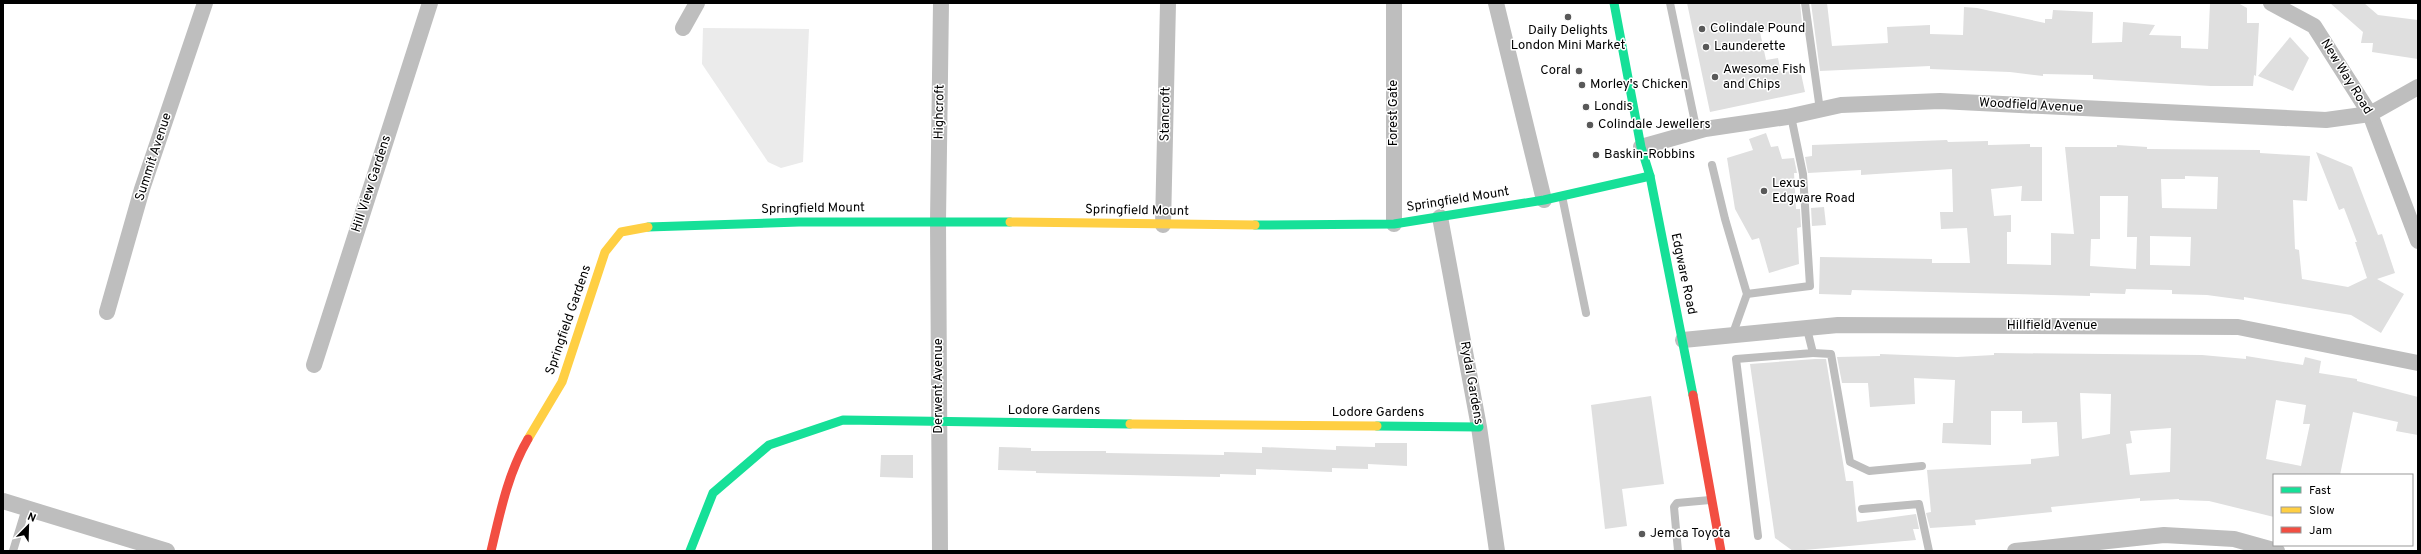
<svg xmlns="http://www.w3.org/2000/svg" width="2421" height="554" viewBox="0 0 2421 554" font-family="Overpass,sans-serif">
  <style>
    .green { fill: #ebebeb }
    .building { fill: #dfdfdf; fill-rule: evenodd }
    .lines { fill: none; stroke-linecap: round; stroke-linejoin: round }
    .lane { stroke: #bebebe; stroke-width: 8 }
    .street { stroke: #bebebe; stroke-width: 16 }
    .fast { stroke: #16e098; stroke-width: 9 }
    .slow { stroke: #ffcf43; stroke-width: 9 }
    .jam { stroke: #f24e42; stroke-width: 9 }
    .poi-dot { fill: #595959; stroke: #fff; stroke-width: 1.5 }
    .labels { text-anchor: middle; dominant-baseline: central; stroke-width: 3; stroke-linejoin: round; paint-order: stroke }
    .poi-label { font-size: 13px; fill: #000; stroke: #fff; text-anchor: start }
    .street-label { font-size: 13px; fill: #000; stroke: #fff }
  </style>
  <rect width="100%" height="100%" fill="#fff"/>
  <polygon class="green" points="703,28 809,29 803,162 781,168 768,162 702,64"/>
  <g class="building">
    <polygon points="1687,3 1800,3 1802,23 1760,32 1766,60 1778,58 1781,73 1800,69 1805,92 1710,112"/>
    <polygon points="1811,3 1827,3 1832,46 1888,43 1887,27 1930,25 1930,34 1963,35 1964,7 1977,8 2045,23 2045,19 2052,19 2053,10 2093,12 2092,43 2122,42 2123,22 2155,25 2149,35 2181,36 2181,48 2208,49 2210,3 2238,3 2247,8 2247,23 2259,23 2256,76 2254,75 2253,86 2211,86 2093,79 2093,75 2043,74 2043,76 2010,72 1930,69 1930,66 1820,71"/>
    <polygon points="2330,3 2364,3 2378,15 2418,20 2418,59 2372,52 2373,43 2361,43 2363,32"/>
    <polygon points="2290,37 2309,58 2293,91 2258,76"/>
    <polygon points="1766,133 1771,147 1778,146 1782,159 1794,158 1797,173 1794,173 1796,209 1800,209 1801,227 1797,228 1799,264 1769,273 1759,238 1752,240 1735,209 1727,158 1753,150 1749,139"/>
    <path d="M 1947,140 L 1948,142 L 1988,141 L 1988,145 L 2030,144 L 2030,147 L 2042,147 L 2042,201 L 2021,201 L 2022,186 L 1991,189 L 1994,216 L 2011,215 L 2011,232 L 2007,232 L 2007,264 L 2051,265 L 2051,233 L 2074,234 L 2065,147 L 2117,147 L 2117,145 L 2147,147 L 2147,149 L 2260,150 L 2260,153 L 2310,156 L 2307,201 L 2293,200 L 2295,249 L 2299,250 L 2302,279 L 2348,287 L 2367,278 L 2355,242 L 2357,242 L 2344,208 L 2339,210 L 2316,152 L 2352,167 L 2378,235 L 2382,234 L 2395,273 L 2377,279 L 2404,294 L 2381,333 L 2351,315 L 2244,297 L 2244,300 L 2207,295 L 2172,294 L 2172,290 L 2126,289 L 2125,294 L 2090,293 L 2090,296 L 1852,290 L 1851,295 L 1819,294 L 1820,257 L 1932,259 L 1932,263 L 1970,263 L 1967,228 L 1941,229 L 1940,212 L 1953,212 L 1952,169 L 1861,175 L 1861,170 L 1808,173 L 1805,157 L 1812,156 L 1812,145 ZM 2185,176 L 2218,177 L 2217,209 L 2162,208 L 2161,179 L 2185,179 ZM 2100,196 L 2128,196 L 2127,237 L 2137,237 L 2136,269 L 2090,266 L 2091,239 L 2100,239 ZM 2150,236 L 2191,237 L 2190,266 L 2150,265 Z"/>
    <polygon points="1824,207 1826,225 1812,226 1811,208"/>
    <path d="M 1994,353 L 2202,355 L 2246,359 L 2246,356 L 2303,365 L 2305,357 L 2321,361 L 2319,373 L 2357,379 L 2357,381 L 2418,397 L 2418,435 L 2396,431 L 2398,422 L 2353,412 L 2340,475 L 2274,475 L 2274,517 L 2209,501 L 2179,500 L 2179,499 L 2140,501 L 2140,498 L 2051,507 L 2052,512 L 1975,520 L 1976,525 L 1930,528 L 1926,513 L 1931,512 L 1927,470 L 2031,464 L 2031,459 L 2059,456 L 2057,422 L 2022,423 L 2022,411 L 1991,411 L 1991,445 L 1942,443 L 1943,423 L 1953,423 L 1955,380 L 1914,378 L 1915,404 L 1870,407 L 1868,383 L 1842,383 L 1837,357 L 1880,356 L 1880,354 L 1957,357 L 1994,355 ZM 2080,393 L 2111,394 L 2110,434 L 2082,439 ZM 2276,400 L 2306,405 L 2303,424 L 2310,424 L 2301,466 L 2266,459 ZM 2171,428 L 2170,472 L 2130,475 L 2126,444 L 2132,443 L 2130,431 Z"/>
    <polygon points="1815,359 1826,359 1846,481 1853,481 1857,522 1916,514 1919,529 1913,529 1916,540 1793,551 1775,538 1750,364"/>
    <polygon points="1651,396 1664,484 1622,489 1627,526 1605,529 1591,405"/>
    <polygon points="1375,443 1407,443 1407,466 1368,464 1368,469 1332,468 1332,472 1256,469 1256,475 1220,474 1220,477 1036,473 1036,471 998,470 999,447 1031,448 1031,451 1106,451 1106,453 1224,455 1224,452 1262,453 1262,447 1336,450 1336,446 1375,447"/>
    <polygon points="881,455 913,455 913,478 880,477"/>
  </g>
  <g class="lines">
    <g class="lane">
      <polyline points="1670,3 1697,132"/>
      <polyline points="1805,3 1820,110"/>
      <polyline points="1712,165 1725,219 1747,294 1732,336"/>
      <polyline points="1562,196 1586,313"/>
      <polyline points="1747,294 1810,286 1803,174 1791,116"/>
      <polyline points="1813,353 1831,354 1850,462 1869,471 1922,466"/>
      <polyline points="1862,509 1919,504 1929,551"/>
      <polyline points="1758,536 1736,359 1813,353 1807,329"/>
      <polyline points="13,551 26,508"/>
      <polyline points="1678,551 1674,507 1677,503 1710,500"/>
    </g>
    <g class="street">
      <polyline points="1496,3 1544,200"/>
      <polyline points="2271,3 2314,26 2370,114 2418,241"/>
      <polyline points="683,28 697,3"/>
      <polyline points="1641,147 1705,129 1787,117 1841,105 1940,101 2326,120 2370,114 2418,87"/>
      <polyline points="1440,217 1479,427 1497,551"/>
      <polyline points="1394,224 1394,3"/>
      <polyline points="1163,225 1168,3"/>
      <polyline points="107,312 142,189 205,3"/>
      <polyline points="1683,340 1838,325 2238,327 2418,363"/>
      <polyline points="314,365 430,3"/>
      <polyline points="3,501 167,551"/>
      <polyline points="940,551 938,221 941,3"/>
      <polyline points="2015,551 2164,535 2234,539 2277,551"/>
    </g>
    <g class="fast">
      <polyline points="1614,3 1641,147 1650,176 1693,395"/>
      <polyline points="1255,225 1394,224 1544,200 1650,176"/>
      <polyline points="648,227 799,222 1010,222"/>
      <polyline points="1377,426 1479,427"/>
      <polyline points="690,551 713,493 769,445 843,420 1130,424"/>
    </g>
    <g class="slow">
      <polyline points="1010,222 1255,225"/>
      <polyline points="1130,424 1377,426"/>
      <polyline points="528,439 562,382 605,252 621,232 648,227"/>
    </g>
    <g class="jam">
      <polyline points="1693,395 1721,551"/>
      <path d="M 491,551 C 500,513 508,473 528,439"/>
    </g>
  </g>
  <g class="poi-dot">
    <circle cx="1568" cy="17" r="4"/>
    <circle cx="1702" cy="29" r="4"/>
    <circle cx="1706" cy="47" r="4"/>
    <circle cx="1579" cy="71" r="4"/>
    <circle cx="1715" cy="77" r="4"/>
    <circle cx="1582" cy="85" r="4"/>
    <circle cx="1586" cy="107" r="4"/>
    <circle cx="1590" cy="125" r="4"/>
    <circle cx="1596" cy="155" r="4"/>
    <circle cx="1764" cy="191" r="4"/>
    <circle cx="1642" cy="534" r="4"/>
  </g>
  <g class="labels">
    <g class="poi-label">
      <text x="1710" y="29">Colindale Pound</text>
      <text x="1568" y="31" text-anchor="middle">Daily Delights<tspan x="1568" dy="15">London Mini Market</tspan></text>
      <text x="1714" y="47">Launderette</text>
      <text x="1723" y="70">Awesome Fish<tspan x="1723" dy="15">and Chips</tspan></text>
      <text x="1571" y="71" text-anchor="end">Coral</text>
      <text x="1590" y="85">Morley's Chicken</text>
      <text x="1594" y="107">Londis</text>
      <text x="1598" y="125">Colindale Jewellers</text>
      <text x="1604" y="155">Baskin-Robbins</text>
      <text x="1772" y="184">Lexus<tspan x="1772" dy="15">Edgware Road</tspan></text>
      <text x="1650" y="534">Jemca Toyota</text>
    </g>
    <g class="street-label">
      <text transform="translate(2346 77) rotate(58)">New Way Road</text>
      <text transform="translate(2031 106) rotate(3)">Woodfield Avenue</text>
      <text transform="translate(940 112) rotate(-89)">Highcroft</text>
      <text transform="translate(1394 113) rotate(-90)">Forest Gate</text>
      <text transform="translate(1166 114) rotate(-89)">Stancroft</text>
      <text transform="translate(154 157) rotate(-72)">Summit Avenue</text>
      <text transform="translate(372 184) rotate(-72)">Hill View Gardens</text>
      <text transform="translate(1458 200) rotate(-9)">Springfield Mount</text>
      <text transform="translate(813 209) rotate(-1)">Springfield Mount</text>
      <text transform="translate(1137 211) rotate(1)">Springfield Mount</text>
      <text transform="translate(1683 274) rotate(78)">Edgware Road</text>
      <text transform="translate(569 320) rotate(-71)">Springfield Gardens</text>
      <text x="2052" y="326">Hillfield Avenue</text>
      <text transform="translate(1471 383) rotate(80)">Rydal Gardens</text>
      <text transform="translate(939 386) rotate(-90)">Derwent Avenue</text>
      <text x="1054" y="411">Lodore Gardens</text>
      <text x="1378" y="413">Lodore Gardens</text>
    </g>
  </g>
  <rect width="2421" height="554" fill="none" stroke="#000000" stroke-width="8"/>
  <rect x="2273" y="474" width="140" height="72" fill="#ffffff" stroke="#999999"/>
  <rect x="2281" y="487" width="20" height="6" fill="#16e098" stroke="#999999"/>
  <text x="2309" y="494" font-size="12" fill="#000000">Fast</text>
  <rect x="2281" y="507" width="20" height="6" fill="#ffcf43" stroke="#999999"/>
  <text x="2309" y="514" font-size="12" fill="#000000">Slow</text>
  <rect x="2281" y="527" width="20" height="6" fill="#f24e42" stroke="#999999"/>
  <text x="2309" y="534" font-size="12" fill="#000000">Jam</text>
  <g transform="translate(28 526) rotate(23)" stroke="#ffffff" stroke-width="3" paint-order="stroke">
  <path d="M0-3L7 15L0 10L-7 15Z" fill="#000000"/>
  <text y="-6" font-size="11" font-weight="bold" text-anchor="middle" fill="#000000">N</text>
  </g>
</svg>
